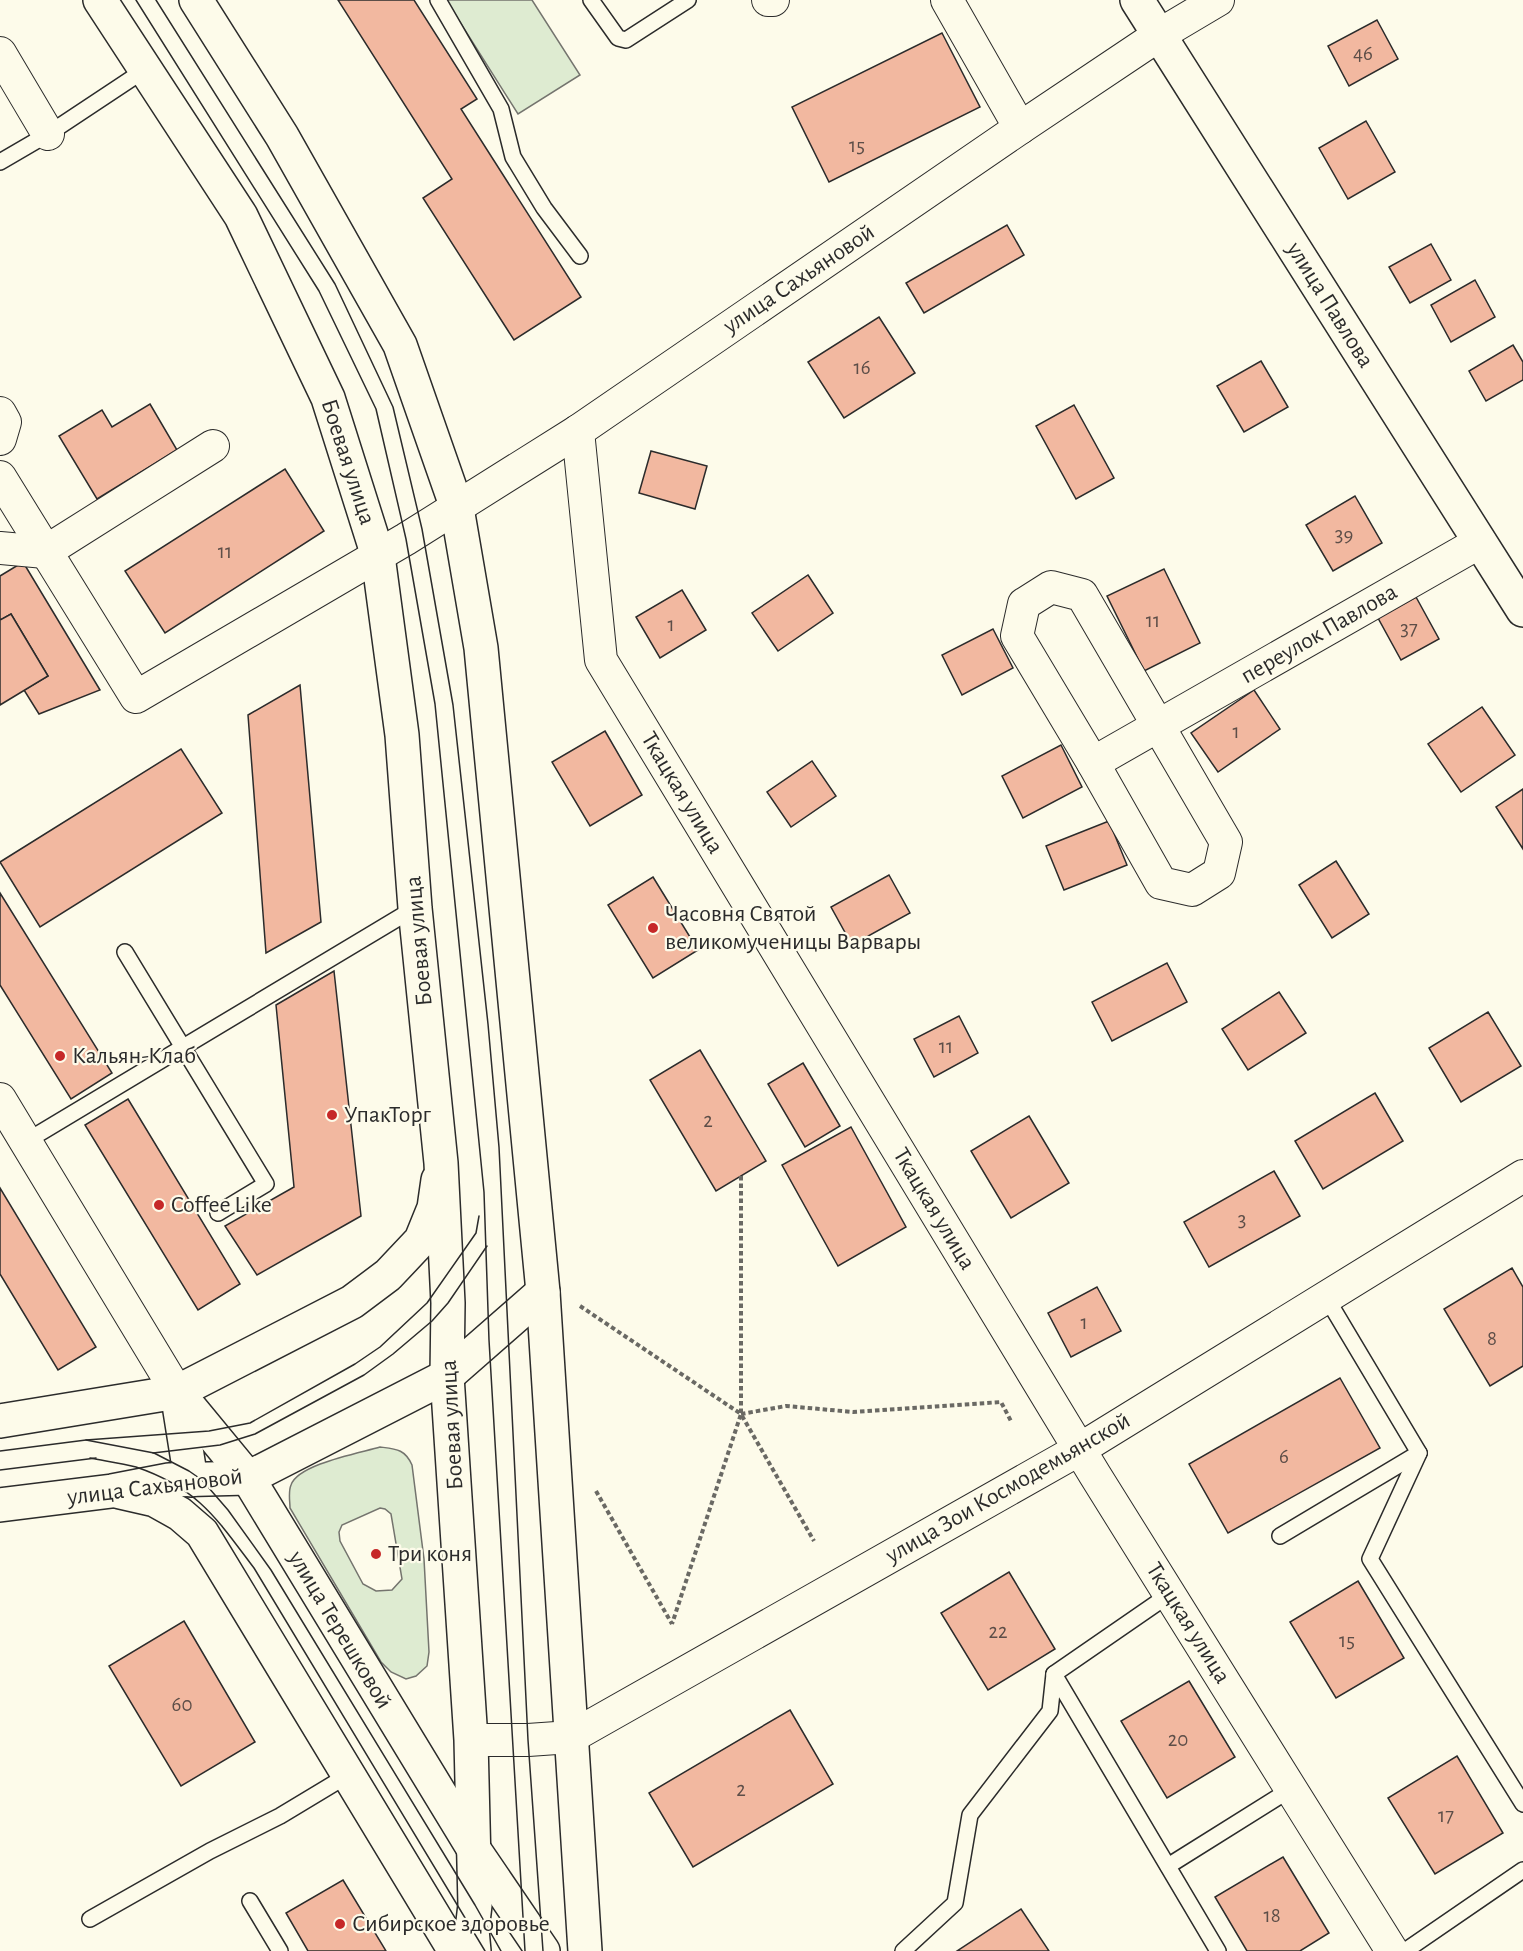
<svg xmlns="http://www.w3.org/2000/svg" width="1523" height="1951" viewBox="0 0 1523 1951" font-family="'Alegreya Sans',sans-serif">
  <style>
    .green { fill: #deebd1; stroke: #74746e; stroke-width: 1.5; fill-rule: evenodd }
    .building { fill: #f2b8a0; stroke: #2b2b2b; stroke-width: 1.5 }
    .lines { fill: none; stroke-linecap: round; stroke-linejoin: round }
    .lane-casing { stroke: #2b2b2b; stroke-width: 18 }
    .street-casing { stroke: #2b2b2b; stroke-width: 34 }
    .secondary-casing { stroke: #2b2b2b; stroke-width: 36 }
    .primary-casing { stroke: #2b2b2b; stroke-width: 36 }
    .path { stroke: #6a6964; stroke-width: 4; stroke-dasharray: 4.5 3; stroke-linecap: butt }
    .lane { stroke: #fdfbea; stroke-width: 15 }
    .street { stroke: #fdfbea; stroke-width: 32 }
    .secondary { stroke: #fdfbea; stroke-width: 33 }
    .primary { stroke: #fdfbea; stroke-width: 33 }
    .tram { stroke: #2b2b2b; stroke-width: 1.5 }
    .poi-dot { fill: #c62828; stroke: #fdfbea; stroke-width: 2 }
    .labels { text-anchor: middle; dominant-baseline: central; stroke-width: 4.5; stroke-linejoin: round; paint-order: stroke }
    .number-label { font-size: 21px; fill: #5d4e48 }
    .street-label { font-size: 24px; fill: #2b2b2b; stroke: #fdfbea }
    .poi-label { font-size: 24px; fill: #2b2b2b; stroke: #fdfbea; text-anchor: start }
  </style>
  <rect width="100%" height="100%" fill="#fdfbea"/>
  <g class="green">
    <polygon points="446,0 532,0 580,75 518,114"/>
    <path d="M 380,1447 C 396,1449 405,1449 412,1465 L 424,1559 L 429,1652 L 427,1666 L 416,1676 L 406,1679 L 391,1672 L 381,1662 L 290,1508 C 290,1501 288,1492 291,1485 C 298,1464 360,1453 380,1447 ZM 380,1508 L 385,1509 L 391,1514 L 402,1579 L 392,1590 L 376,1591 L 363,1584 L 340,1541 L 339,1532 L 342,1525 Z"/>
  </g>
  <g class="building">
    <polygon points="338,0 414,0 477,99 461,109 581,297 514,340 423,198 452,179"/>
    <polygon points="1377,20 1398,59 1349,86 1328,46"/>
    <polygon points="942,33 980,107 829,182 792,107"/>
    <polygon points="1366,121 1395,172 1348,199 1319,148"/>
    <polygon points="1007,225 1024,255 924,313 906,283"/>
    <polygon points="1431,244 1451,280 1410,303 1389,267"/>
    <polygon points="1475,280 1495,317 1451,342 1431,305"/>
    <polygon points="879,317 915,373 844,418 808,362"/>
    <polygon points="1513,345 1523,362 1523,380 1486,401 1469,371"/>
    <polygon points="1261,361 1288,407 1244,432 1217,386"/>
    <polygon points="150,404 177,450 97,499 59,436 102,410 112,427"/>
    <polygon points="1074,405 1114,478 1076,499 1036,426"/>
    <polygon points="651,451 707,466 695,509 639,493"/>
    <polygon points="285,469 324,531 165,633 125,571"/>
    <polygon points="1355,496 1382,543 1333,571 1306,525"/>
    <polygon points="23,562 100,690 39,714 24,690 48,676 11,614 0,620 0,576"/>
    <polygon points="1164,569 1200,643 1144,671 1107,596"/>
    <polygon points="808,575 833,613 778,651 752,613"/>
    <polygon points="682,590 706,630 660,658 636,617"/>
    <polygon points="1416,597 1439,639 1401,660 1378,618"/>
    <polygon points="11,614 48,676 0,705 0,620"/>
    <polygon points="993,629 1013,668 962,695 942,655"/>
    <polygon points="300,685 321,922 266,953 248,715"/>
    <polygon points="1254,690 1280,729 1218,772 1191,733"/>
    <polygon points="1482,707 1515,755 1461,792 1428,744"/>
    <polygon points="605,731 642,795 590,826 552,762"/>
    <polygon points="1061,745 1082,787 1023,818 1002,776"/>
    <polygon points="181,749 222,813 40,927 0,862"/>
    <polygon points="812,761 836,796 791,827 767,792"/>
    <polygon points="1523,789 1523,849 1496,807"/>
    <polygon points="1109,821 1127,865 1064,890 1046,846"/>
    <polygon points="1336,861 1369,914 1332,938 1299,885"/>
    <polygon points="889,875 910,913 852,945 831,907"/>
    <polygon points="653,877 698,950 653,978 608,905"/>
    <polygon points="0,893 112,1073 71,1099 0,985"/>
    <polygon points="1167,963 1187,1002 1112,1041 1092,1002"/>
    <polygon points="334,971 361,1216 257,1275 225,1226 294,1187 276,1005"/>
    <polygon points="1279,992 1306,1033 1248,1070 1222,1029"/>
    <polygon points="1488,1012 1521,1066 1461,1102 1429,1048"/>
    <polygon points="959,1016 978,1053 934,1077 914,1039"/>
    <polygon points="700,1050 766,1161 716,1191 650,1080"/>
    <polygon points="803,1063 840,1126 805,1147 768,1084"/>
    <polygon points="1375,1093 1403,1141 1323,1189 1295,1141"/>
    <polygon points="128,1099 240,1284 198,1310 85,1125"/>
    <polygon points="1029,1116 1069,1183 1011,1218 971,1151"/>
    <polygon points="851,1127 906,1227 838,1266 782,1165"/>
    <polygon points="1274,1171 1300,1216 1209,1267 1184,1222"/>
    <polygon points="0,1188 96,1347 58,1370 0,1274"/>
    <polygon points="1512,1268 1523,1287 1523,1366 1490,1386 1444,1309"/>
    <polygon points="1097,1287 1121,1331 1071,1357 1048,1313"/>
    <polygon points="1340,1378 1380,1448 1228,1533 1189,1464"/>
    <polygon points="1009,1572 1055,1649 988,1690 941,1613"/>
    <polygon points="1358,1581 1404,1658 1336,1698 1290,1622"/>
    <polygon points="184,1621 255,1742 181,1786 109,1666"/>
    <polygon points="1189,1681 1235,1757 1167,1798 1121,1721"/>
    <polygon points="790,1710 833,1784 693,1867 649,1793"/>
    <polygon points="1457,1756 1503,1833 1435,1874 1388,1798"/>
    <polygon points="1283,1857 1329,1933 1300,1951 1247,1951 1215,1897"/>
    <polygon points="343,1880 386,1951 308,1951 286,1913"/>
    <polygon points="1021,1909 1049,1951 957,1951"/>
  </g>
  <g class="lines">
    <g class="lane-casing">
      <g id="lane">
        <polyline points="438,0 501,109 513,157 544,208 580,256"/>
        <polyline points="591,0 618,38 626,40 688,0"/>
        <polyline points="0,162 48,134 146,69"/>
        <polyline points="125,952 266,1184 218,1213"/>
        <polyline points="25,1142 415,908"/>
        <polyline points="1326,1297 1419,1453 1370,1559 1523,1804"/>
        <polyline points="1280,1536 1419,1453"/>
        <polyline points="1054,1674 1218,1951"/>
        <polyline points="1168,1866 1291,1789"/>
        <polyline points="250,1901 280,1951"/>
        <polyline points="90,1919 210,1851 280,1816 348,1775"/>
        <polyline points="903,1951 955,1903 970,1815 1050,1711 1054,1674 1170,1594"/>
        <polyline points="1405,1951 1523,1870"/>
      </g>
    </g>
    <g class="street-casing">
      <g id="street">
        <polyline points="768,0 773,0"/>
        <polyline points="947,0 1020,128"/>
        <polyline points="0,53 48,134"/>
        <polyline points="0,413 5,422 0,439"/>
        <polyline points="578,431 601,660 1095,1475 1392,1951"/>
        <polyline points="0,477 136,697 406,539 578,431 1020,128 1159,35 1218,0"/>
        <polyline points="0,548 45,552 213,446"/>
        <polygon points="1051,587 1082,595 1226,842 1219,873 1192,890 1161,883 1093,763 1017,636 1024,604"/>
        <polyline points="1093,763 1480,542"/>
        <polyline points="0,1099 177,1392"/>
        <polyline points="471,1740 528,1740 571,1737 1080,1449 1523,1176"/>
      </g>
    </g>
    <g class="secondary-casing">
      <g id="secondary">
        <polyline points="1137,0 1523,610"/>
        <polyline points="177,1392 248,1478 473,1848 543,1951"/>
        <polyline points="177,1392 191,1480"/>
        <polyline points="0,1421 177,1392 352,1302 388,1275 421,1240 434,1208 438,1180"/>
        <polyline points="120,1492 155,1500 180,1514 202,1533 455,1951"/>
        <polyline points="0,1505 112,1491 169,1480 248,1478 447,1376 543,1292"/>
      </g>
    </g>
    <g class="primary-casing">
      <g id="primary">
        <polyline points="100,0 241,216 328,398 378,556 402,735 415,908 441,1163 448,1303 447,1376 471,1740 475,1905 472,1930 474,1951"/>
        <polyline points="196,0 282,136 400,345 457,508 481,648 543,1292 585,1951"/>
      </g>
    </g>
    <g class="path">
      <polyline points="741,1176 741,1414 814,1541"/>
      <polyline points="580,1306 741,1414 672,1624"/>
      <polyline points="741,1414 786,1406 853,1412 1001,1402 1012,1423"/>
      <polyline points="596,1491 672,1624"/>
    </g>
    <use href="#lane" class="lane"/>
    <use href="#street" class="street"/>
    <use href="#secondary" class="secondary"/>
    <use href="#primary" class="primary"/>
    <g class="tram">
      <polyline points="136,0 319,291 376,409 406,539 435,704 484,1192 489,1340 525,1951"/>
      <polyline points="156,0 335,284 393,407 422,529 453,705 488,1024 499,1147 528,1740 543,1951"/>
      <polyline points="86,1440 154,1453 189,1471 202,1480 228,1510 271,1570 475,1905 501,1951"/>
      <polyline points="0,1451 86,1440 209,1431 250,1423 355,1364 380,1347 427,1303 476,1233 479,1216"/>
      <polyline points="153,1453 220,1445 255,1434 364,1375 393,1354 432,1321 448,1303 487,1246"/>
      <path d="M 90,1458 C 105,1461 121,1463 136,1467 C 198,1488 217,1519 254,1568 L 485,1951"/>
      <polyline points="0,1470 96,1458"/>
    </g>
  </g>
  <g class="poi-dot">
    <circle cx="653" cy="928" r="6"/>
    <circle cx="60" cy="1056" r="6"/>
    <circle cx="332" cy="1115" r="6"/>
    <circle cx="159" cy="1205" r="6"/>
    <circle cx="376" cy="1554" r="6"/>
    <circle cx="340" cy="1924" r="6"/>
  </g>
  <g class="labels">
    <g class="number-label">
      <text x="1363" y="53">46</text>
      <text x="857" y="145">15</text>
      <text x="862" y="367">16</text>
      <text x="1344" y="534">39</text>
      <text x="225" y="551">11</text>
      <text x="1153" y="620">11</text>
      <text x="671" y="624">1</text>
      <text x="1409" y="628">37</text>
      <text x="1236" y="731">1</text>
      <text x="946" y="1046">11</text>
      <text x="708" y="1120">2</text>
      <text x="1242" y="1219">3</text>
      <text x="1084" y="1322">1</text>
      <text x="1492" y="1338">8</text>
      <text x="1284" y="1456">6</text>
      <text x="998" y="1631">22</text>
      <text x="1347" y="1640">15</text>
      <text x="182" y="1704">60</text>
      <text x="1178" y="1739">20</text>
      <text x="741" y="1789">2</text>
      <text x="1446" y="1815">17</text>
      <text x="1272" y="1915">18</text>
    </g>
    <g class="street-label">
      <text transform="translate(799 279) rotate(-34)">улица Сахьяновой</text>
      <text transform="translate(1330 305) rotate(58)">улица Павлова</text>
      <text transform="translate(348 462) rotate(72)">Боевая улица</text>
      <text transform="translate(1319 634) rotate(-30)">переулок Павлова</text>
      <text transform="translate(682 793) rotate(59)">Ткацкая улица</text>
      <text transform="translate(419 941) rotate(-95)">Боевая улица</text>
      <text transform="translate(934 1209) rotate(59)">Ткацкая улица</text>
      <text transform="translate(452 1425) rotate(-93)">Боевая улица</text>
      <text transform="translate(155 1487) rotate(-7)">улица Сахьяновой</text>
      <text transform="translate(1008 1488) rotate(-30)">улица Зои Космодемьянской</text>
      <text transform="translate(1188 1623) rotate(58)">Ткацкая улица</text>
      <text transform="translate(340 1630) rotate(59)">улица Терешковой</text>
    </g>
    <g class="poi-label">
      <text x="665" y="914">Часовня Святой<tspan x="665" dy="28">великомученицы Варвары</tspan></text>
      <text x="72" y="1056">Кальян-Клаб</text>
      <text x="344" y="1115">УпакТорг</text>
      <text x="171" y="1205">Coffee Like</text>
      <text x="388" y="1554">Три коня</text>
      <text x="352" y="1924">Сибирское здоровье</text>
    </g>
  </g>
</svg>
